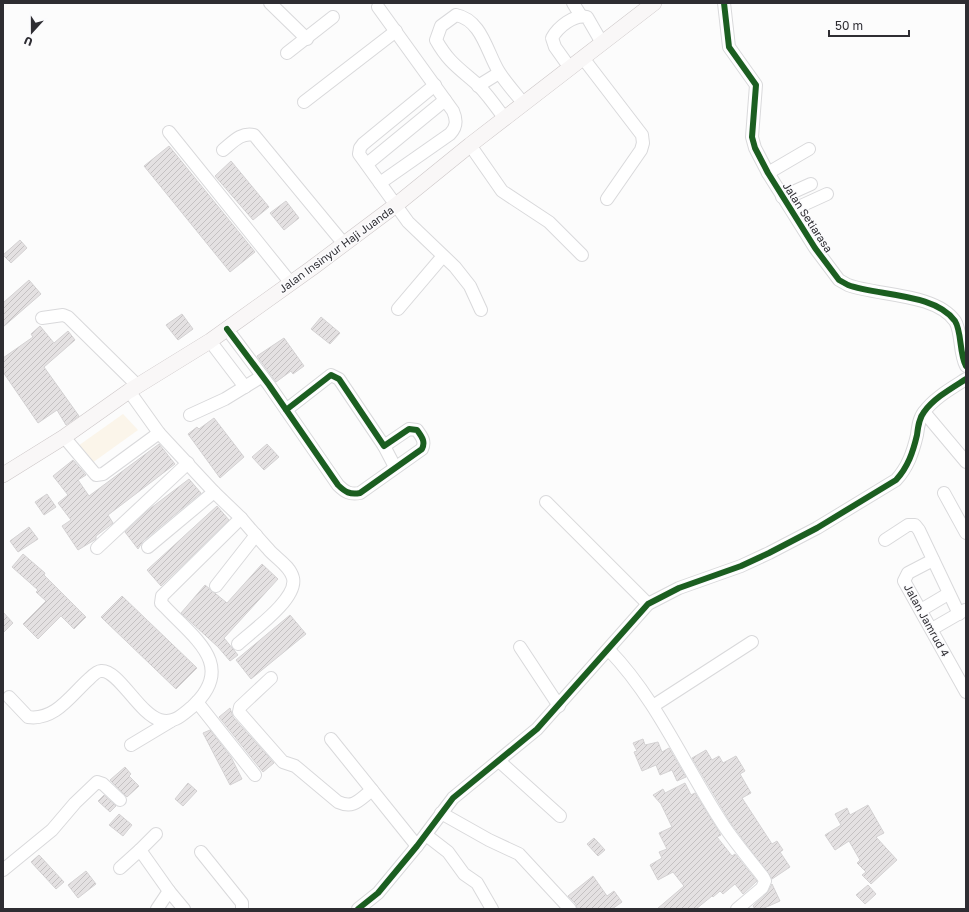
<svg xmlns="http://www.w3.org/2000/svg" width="969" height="912" viewBox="0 0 969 912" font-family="'Golos Text',sans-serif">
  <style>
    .commercial { fill: #fbf5ea }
    .building { fill: url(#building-hatch); stroke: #d4d2d3 }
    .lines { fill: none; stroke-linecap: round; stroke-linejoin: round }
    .minor-casing { stroke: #d9d9db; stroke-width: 14 }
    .major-casing { stroke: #cdc7c8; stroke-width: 16 }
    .minor { stroke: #fff; stroke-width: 12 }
    .major { stroke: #f9f7f7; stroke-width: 15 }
    .cycleway-casing { stroke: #fbfbfd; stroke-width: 8 }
    .cycleway { stroke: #1b5e20; stroke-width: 6 }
    .labels { text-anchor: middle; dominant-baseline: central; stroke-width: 3; stroke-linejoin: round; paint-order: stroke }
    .street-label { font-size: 11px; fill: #2e2d32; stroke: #fbfbfd }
  </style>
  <defs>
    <pattern id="building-hatch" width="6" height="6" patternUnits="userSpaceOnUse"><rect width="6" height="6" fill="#e4e1e2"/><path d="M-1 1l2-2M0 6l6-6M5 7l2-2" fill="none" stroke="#c4c1c2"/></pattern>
  </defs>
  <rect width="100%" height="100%" fill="#fcfcfc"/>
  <polygon class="commercial" points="123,414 138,430 92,463 78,446"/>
  <g class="building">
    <polygon points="169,146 255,252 230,272 144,166"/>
    <polygon points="231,161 269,207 253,220 215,176"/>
    <polygon points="286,201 299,218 284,230 270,213"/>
    <polygon points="20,240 27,248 11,263 3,255"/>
    <polygon points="29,280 41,294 3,327 3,303"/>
    <polygon points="182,314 193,329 178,340 166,325"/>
    <polygon points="321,317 340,333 330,344 311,329"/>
    <polygon points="40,326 54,343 68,331 75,340 44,367 79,416 66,425 57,410 38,423 3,372 3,358 33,337 31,334"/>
    <polygon points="284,338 304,366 293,374 291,371 276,382 257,356"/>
    <polygon points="214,418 244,457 220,478 188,434 197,427 199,429"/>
    <polygon points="159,444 175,464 108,515 113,523 96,536 96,539 78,550 62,526 71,520 58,503 68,495 53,476 73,460 86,475 78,480 89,496"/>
    <polygon points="267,444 279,457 264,470 252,457"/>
    <polygon points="189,479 201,493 143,541 138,549 125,532 147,511"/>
    <polygon points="47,494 56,507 44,515 35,502"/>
    <polygon points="217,506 229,520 161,586 147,570"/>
    <polygon points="29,527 38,539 18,552 10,541"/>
    <polygon points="23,554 45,573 44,575 86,617 74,629 61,616 38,639 23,624 46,601 36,592 38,590 12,567"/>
    <polygon points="262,564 278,579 224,638 238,655 230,661 218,647 181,613 205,585 227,603"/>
    <polygon points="122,596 197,668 176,689 101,617"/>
    <polygon points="3,612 13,623 3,633"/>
    <polygon points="290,615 306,634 251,679 236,660"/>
    <polygon points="230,708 233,717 274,763 263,772 219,717"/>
    <polygon points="210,730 231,757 242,779 230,785 203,733"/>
    <polygon points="643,739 645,745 658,742 662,752 669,748 686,777 677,781 672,770 660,775 656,765 642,771 634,752 637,751 633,743"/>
    <polygon points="706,750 712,760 719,756 723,763 736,756 745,771 740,774 751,793 742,798 772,844 777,841 783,850 780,852 790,867 772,879 730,822 692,758"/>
    <polygon points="125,767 131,774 129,776 139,786 127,797 110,780"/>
    <polygon points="188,783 197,791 183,806 175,799"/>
    <polygon points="685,783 691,795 695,793 721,835 717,837 732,856 735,854 757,881 743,894 735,884 723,894 720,891 713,897 712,896 696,909 657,909 684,886 673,872 658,880 650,865 662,858 659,852 667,849 659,833 672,827 661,804 653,795 663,789 665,793"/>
    <polygon points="104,795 116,806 110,812 98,801"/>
    <polygon points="868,805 884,833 876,837 897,860 871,884 862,875 866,872 857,863 860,860 849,841 835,850 825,835 841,825 835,814 847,808 850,815"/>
    <polygon points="119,814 132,825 123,836 109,825"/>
    <polygon points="594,838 605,850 598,856 587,844"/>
    <polygon points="39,855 64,882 56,889 31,862"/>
    <polygon points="86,871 96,884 78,898 68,885"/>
    <polygon points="593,876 607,896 614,891 622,902 612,909 577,909 576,904 568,896"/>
    <polygon points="772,884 780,901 762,909 755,909 753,906 767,893"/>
    <polygon points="868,885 876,894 865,904 856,895"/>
  </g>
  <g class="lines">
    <g class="minor-casing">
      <g id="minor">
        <polyline points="270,3 307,39"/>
        <polyline points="573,3 581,16"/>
        <path d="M 724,3 L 729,47 L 756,85 L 752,137 L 755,148 L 768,173 L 815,248 L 839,280 L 848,285 C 878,296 935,293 955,321 C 962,332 959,353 966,366"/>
        <path d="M 378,7 L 453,111 C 457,120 457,127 450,134 L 380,183"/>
        <polyline points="287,53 333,17"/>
        <polyline points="583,58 642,135 643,143 641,150 607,199"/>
        <path d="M 570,68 L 555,47 L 552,38 C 558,27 574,14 587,17 L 602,43"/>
        <polyline points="435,85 363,144 360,148 359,154 408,222 455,267 470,286 481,310"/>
        <polyline points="478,86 499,73"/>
        <polyline points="304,102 396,31"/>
        <path d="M 505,119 C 497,108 488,95 478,85 C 459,68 449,63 436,40 L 441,26 L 456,15 C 482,20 487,53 499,72 C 506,83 516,94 524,104"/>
        <polyline points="169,132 290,282"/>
        <polyline points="470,145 502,191 549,222 582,255"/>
        <path d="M 223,150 C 233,142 241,132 254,135 L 344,244"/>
        <polyline points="367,164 445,100"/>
        <polyline points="768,173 809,149"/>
        <polyline points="782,197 811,184"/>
        <polyline points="792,210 827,194"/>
        <polyline points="398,309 443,256"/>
        <polyline points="42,318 63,315 68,317 138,386"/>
        <path d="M 227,329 L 269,385 L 338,485 C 345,492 350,495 360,493 L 422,449 C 426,441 421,436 417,430 L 409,429 L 384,446 L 339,379 L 331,375 L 286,410"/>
        <polyline points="210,341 245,387"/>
        <polyline points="924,412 966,462"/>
        <polyline points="190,415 225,399 261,377"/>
        <polyline points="64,437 96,475 103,474 159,433"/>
        <polyline points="384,446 395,467"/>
        <polyline points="944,493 966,533"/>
        <polyline points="546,502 648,604"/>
        <polyline points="885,540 908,525 915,525 919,530 959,614"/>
        <polyline points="148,547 214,492"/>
        <polyline points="97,548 188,463"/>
        <polyline points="933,560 908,573 904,581 966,692"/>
        <polyline points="216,586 256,535"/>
        <polyline points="921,610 948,594"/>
        <polyline points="932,629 965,610"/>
        <path d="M 238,644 C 252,631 298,599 293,578 C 290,566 277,559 269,550 C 260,540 250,529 241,518"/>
        <polyline points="520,647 559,706"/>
        <path d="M 609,650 C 658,701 685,767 724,826 C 736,844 750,860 763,877 L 765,881 L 762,888 L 737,909"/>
        <path d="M 271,678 L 240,707 L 239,712 L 283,762 L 295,766 L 338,802 C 354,809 359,800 372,790"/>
        <path d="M 9,697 L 28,717 C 55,721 71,695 89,679 C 92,676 97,671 101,671 C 118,669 139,714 160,720 C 174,724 182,715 192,707 C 237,666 195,639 165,607 L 161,603 L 162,596 L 241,518 L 214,492 L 159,433 L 129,391"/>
        <polyline points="197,702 255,775"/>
        <polyline points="653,706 752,642"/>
        <polyline points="331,739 417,846"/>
        <polyline points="131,745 171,721"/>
        <polyline points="499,761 560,816"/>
        <polyline points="441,813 489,840 519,854 570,909"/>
        <polyline points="426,835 448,852 464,874 477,883 492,909"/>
        <polyline points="140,850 156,834"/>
        <polyline points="201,852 242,903 242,909"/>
        <polyline points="120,868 140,850 169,891"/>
        <polyline points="3,870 52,830 75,803 97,782 103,784 120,800"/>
        <polyline points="157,909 169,891 184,909"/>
        <path d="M 358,909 L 378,893 L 417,846 L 453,798 L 537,729 L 648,604 L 679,588 L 741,566 L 769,553 L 817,528 L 896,480 C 908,467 913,452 917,435 C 918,427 919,418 924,412 C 934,398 952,388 966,379"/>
      </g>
    </g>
    <g class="major-casing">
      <polyline id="major" points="3,475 64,437 129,391 210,341 312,268 396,205 470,145 654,3"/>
    </g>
    <use href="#minor" class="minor"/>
    <use href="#major" class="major"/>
    <g class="cycleway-casing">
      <g id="cycleway">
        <path d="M 724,3 L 729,47 L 756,85 L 752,137 L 755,148 L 768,173 L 815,248 L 839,280 L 848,285 C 878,296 935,293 955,321 C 962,332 959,353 966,366"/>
        <path d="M 227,329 L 269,385 L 338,485 C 345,492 350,495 360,493 L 422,449 C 426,441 421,436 417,430 L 409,429 L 384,446 L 339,379 L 331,375 L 286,410"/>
        <path d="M 358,909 L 378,893 L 417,846 L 453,798 L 537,729 L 648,604 L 679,588 L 741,566 L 769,553 L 817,528 L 896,480 C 908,467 913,452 917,435 C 918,427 919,418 924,412 C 934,398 952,388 966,379"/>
      </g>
    </g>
    <use href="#cycleway" class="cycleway"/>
  </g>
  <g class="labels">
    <g class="street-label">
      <text transform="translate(808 217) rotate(57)">Jalan Setiarasa</text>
      <text transform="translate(336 249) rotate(-36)">Jalan Insinyur Haji Juanda</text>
      <text transform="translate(927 620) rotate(61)">Jalan Jamrud 4</text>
    </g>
  </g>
  <rect width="969" height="912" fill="none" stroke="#2e2d32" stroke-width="8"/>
  <g transform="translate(32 32) rotate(201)" stroke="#fbfbfd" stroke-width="3" paint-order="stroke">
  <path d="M0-3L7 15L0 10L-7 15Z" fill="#2e2d32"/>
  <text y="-6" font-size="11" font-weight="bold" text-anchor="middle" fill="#2e2d32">U</text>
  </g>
  <path d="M829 30v6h80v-6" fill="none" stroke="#2e2d32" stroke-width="2"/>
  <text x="835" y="30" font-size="12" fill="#2e2d32" stroke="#fbfbfd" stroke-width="3" paint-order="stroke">50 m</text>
</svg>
